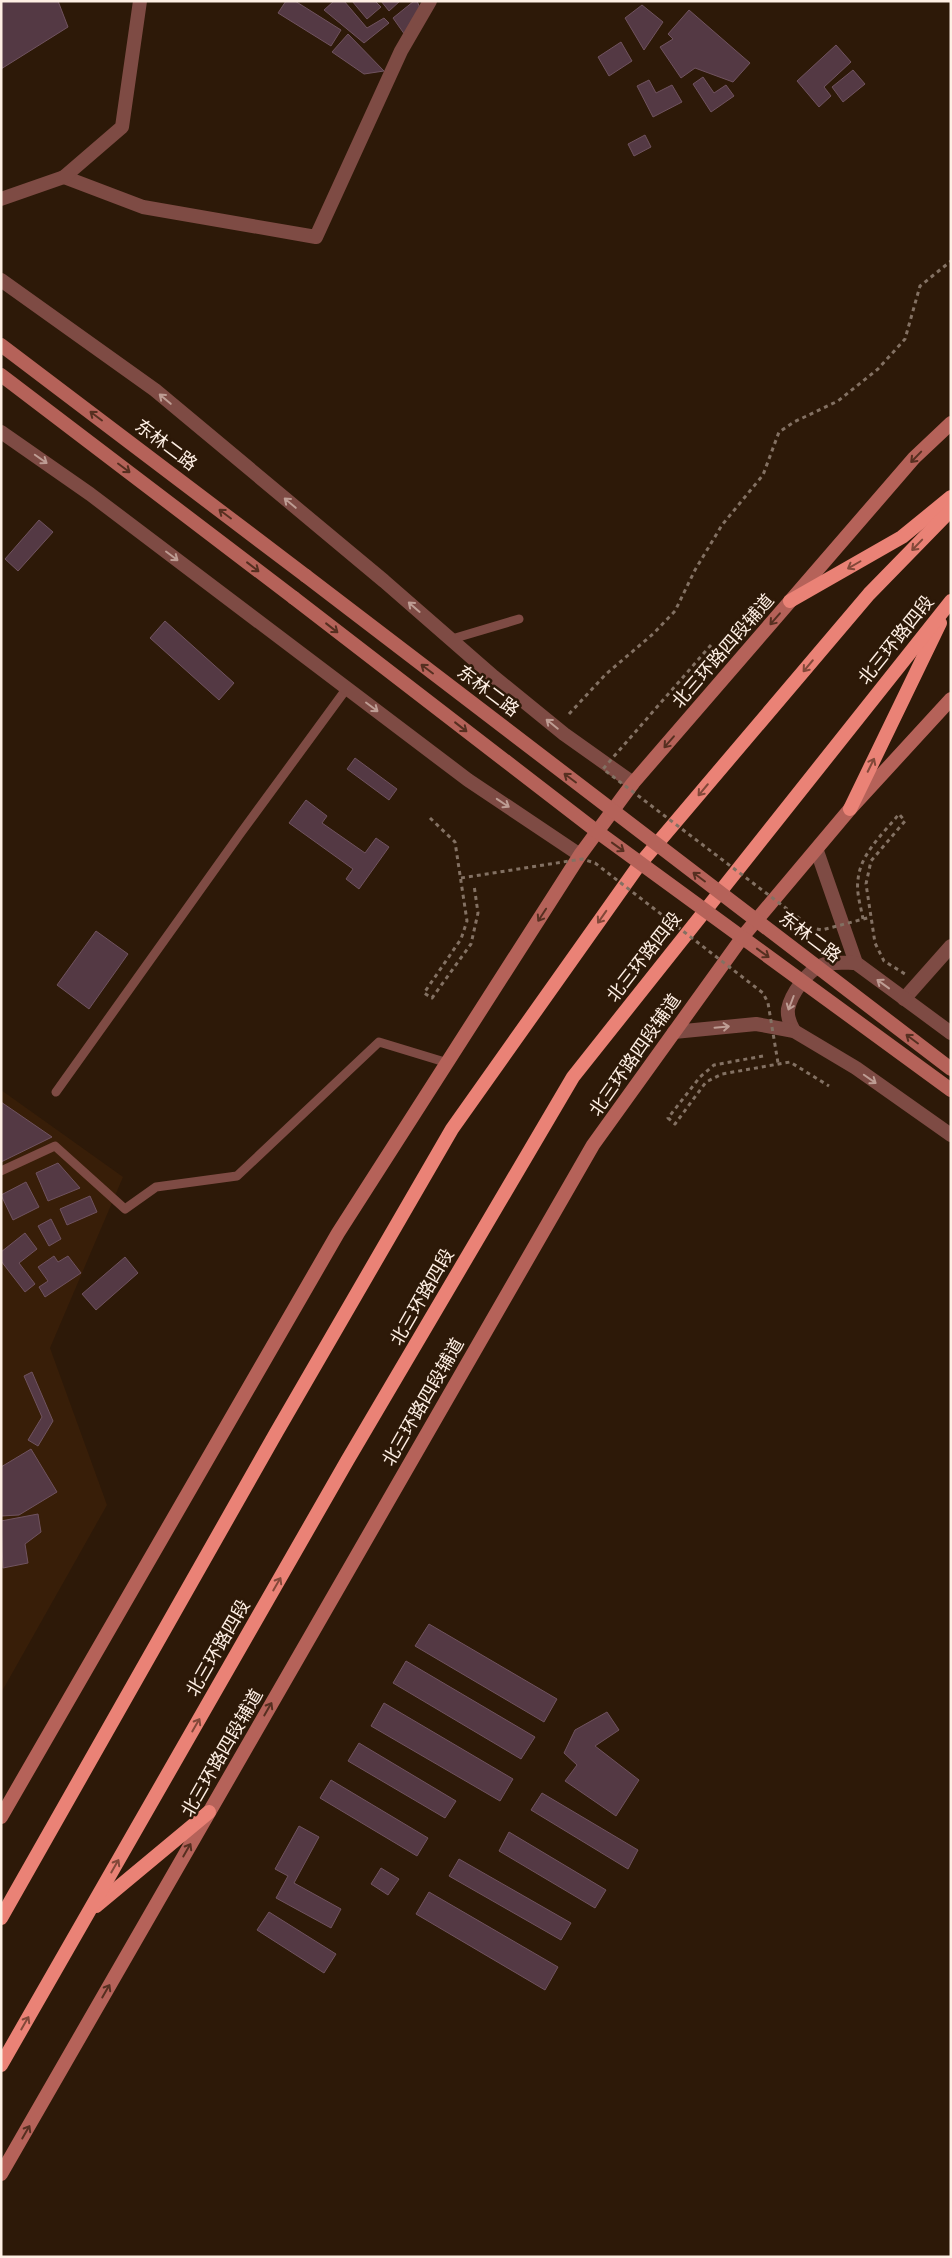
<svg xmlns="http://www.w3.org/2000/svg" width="952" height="2258" viewBox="0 0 952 2258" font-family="'Fira Sans Condensed','Noto Sans SC',sans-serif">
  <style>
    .built { fill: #381e08 }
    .building { fill: #543944; stroke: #70535f }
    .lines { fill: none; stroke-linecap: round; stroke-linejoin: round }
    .path { stroke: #837163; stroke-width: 3; stroke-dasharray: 4 4; stroke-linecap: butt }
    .service { stroke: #7e4b44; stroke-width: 9 }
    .minor { stroke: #7e4b44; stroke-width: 14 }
    .tertiary { stroke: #7e4b44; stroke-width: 14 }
    .secondary { stroke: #b56259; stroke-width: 14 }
    .trunk { stroke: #ea8276; stroke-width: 14 }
    .path-bridge { stroke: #837163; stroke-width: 3; stroke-dasharray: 4 4; stroke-linecap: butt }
    .secondary-bridge { stroke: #b56259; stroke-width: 14 }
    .oneway { stroke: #be9d94 }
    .oneway2 { stroke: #562f20 }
    .oneway3 { stroke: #824839 }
    .labels { text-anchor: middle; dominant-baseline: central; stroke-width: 5; stroke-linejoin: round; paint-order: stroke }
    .street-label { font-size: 18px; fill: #feefe4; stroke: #2d1908 }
  </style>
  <rect width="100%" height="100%" fill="#2d1908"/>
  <polygon class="built" points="1,1090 123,1177 50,1348 107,1505 1,1693"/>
  <g class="building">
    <polygon points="1,1 58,1 68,27 1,69"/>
    <polygon points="286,1 295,1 341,30 331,46 278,13"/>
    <polygon points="334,1 344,1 367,28 384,18 389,23 364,43 324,10"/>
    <polygon points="352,1 375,1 381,7 367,19"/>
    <polygon points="381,1 400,1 389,11"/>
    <polygon points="414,1 417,1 420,8 405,35 393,18"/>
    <polygon points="642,5 663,22 644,50 625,18"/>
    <polygon points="689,10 750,63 733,82 695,68 681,78 660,47 673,39 668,34"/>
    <polygon points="348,34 384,71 364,74 332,52"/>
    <polygon points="621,42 632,61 609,76 598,57"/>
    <polygon points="836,45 851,62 824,87 831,96 819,107 797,81"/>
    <polygon points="853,70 865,84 843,102 832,87"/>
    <polygon points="703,77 714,93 726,85 734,96 711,112 693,84"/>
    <polygon points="649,80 656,93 672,85 682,102 653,117 637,86"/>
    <polygon points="645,135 651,147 634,156 628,144"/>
    <polygon points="39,520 53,532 18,571 5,559"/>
    <polygon points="165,621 234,683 219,700 150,638"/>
    <polygon points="355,758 397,789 389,800 347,769"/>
    <polygon points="306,800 327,816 322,823 365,853 376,838 389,847 359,889 346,879 353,869 289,823"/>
    <polygon points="96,931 128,954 89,1009 57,985"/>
    <polygon points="1,1102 52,1137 1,1162"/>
    <polygon points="58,1163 80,1188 48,1201 36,1173"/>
    <polygon points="26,1182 39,1207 13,1220 1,1195"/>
    <polygon points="90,1196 97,1212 67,1225 60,1209"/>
    <polygon points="51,1219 61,1239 49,1246 38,1226"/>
    <polygon points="25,1233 37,1249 19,1263 35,1284 25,1292 1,1261 1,1252"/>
    <polygon points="54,1256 58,1262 68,1256 81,1273 45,1297 39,1287 48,1281 38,1267"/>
    <polygon points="125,1257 138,1273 96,1310 82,1294"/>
    <polygon points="32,1372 53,1421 38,1446 28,1440 42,1417 24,1376"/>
    <polygon points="31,1449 57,1492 19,1515 1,1516 1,1467"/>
    <polygon points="38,1514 41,1532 25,1544 28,1563 3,1568 1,1521"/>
    <polygon points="429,1624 557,1699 544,1722 415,1646"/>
    <polygon points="406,1661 535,1737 521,1759 393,1683"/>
    <polygon points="384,1703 513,1779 500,1801 371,1726"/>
    <polygon points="607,1712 619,1730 595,1746 639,1780 616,1816 565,1781 577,1765 564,1753 575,1730"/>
    <polygon points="359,1743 456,1801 445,1818 348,1761"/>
    <polygon points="331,1780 428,1838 417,1856 320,1798"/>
    <polygon points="542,1793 638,1850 628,1869 531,1810"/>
    <polygon points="299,1826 319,1837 294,1883 341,1909 331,1928 276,1898 288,1876 275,1869"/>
    <polygon points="509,1832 606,1890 595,1908 499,1851"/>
    <polygon points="459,1859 571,1923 561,1940 449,1876"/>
    <polygon points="381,1868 399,1879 388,1895 371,1884"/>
    <polygon points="429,1892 558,1967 545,1990 416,1914"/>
    <polygon points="269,1912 336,1954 324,1973 257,1930"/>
  </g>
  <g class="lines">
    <g class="path">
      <polyline points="569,714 606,674 653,634 675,611 695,570 722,525 763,475 779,432 794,422 838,401 878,369 905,339 920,286 951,261"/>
      <polyline points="430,818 455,842 467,921 461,939 424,993 432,998 471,944 478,913 474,885"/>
      <path d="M 863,919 C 861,907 856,892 858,880 C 860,854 883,834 899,814 L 905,821 L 871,861 L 866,884 L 875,943 L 884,961 L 905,974"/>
      <polyline points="763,1056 714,1065 700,1077 668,1118 675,1124 706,1082 722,1074 790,1062 829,1086"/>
    </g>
    <g class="service">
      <polyline points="452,639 519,619"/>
      <polyline points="56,1092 240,834 347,688"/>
      <polyline points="1,1171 55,1146 125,1209 156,1187 237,1176 379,1042 448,1063"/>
    </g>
    <g class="minor">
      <polyline points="64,177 143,207 316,237 401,51 430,1"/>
      <polyline points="1,199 64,177 122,127 140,1"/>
      <polyline points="904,999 951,946"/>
    </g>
    <g class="tertiary">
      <polyline points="1,280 155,390 384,581 494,677 564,734 633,783"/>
      <polyline points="1,432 90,494 468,780 580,855"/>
      <polyline points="817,851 856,963 951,1033"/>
      <path d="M 794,1031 C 790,1024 787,1017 788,1009 C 791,994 807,972 820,966 C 830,961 845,963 856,963"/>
      <polyline points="674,1032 756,1024 794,1031 856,1068 951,1135"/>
    </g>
    <g class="secondary">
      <polyline points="1,345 306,576"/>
      <polyline points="1,375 294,598"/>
      <polyline points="1,1817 338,1233 580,855 633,783 914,458 951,423"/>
      <polyline points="1,2174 593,1145 744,935 850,809 951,699"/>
    </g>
    <g class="trunk">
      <polyline points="790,601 902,537 951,497"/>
      <polyline points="850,809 940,623"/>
      <polyline points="96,1906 209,1812"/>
      <polyline points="1,1918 276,1433 452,1129 639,865 869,594 951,510"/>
      <polyline points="1,2065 347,1461 573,1077 951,601"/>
    </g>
    <g class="path-bridge">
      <polyline points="711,645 603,769 812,928 822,930 871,917"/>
      <polyline points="461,878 582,859 595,863 763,993 768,1003 778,1063"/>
    </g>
    <g class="secondary-bridge">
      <polyline points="306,576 951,1069"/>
      <polyline points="294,598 595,830 951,1090"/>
    </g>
  </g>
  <defs><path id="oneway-shaft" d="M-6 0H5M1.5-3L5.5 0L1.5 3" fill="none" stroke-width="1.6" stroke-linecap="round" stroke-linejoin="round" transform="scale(1.25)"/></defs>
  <g class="oneway">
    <use href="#oneway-shaft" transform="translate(165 399) rotate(-140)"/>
    <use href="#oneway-shaft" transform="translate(41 459) rotate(35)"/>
    <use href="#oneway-shaft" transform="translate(290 503) rotate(-140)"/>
    <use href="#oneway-shaft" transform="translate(172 556) rotate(37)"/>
    <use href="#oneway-shaft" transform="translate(414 607) rotate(-139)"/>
    <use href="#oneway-shaft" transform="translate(372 707) rotate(37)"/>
    <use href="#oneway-shaft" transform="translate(552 724) rotate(-141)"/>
    <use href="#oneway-shaft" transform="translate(503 803) rotate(34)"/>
    <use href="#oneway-shaft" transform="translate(883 984) rotate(-144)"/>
    <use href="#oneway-shaft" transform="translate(791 1003) rotate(111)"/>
    <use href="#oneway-shaft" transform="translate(722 1027) rotate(-5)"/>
    <use href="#oneway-shaft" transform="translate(870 1079) rotate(35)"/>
  </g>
  <g class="oneway2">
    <use href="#oneway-shaft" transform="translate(96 416) rotate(-143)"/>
    <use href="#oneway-shaft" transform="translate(916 457) rotate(134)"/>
    <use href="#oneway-shaft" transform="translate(124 468) rotate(37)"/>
    <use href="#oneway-shaft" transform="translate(225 514) rotate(-143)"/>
    <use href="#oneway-shaft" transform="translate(253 567) rotate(38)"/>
    <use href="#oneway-shaft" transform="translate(775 619) rotate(131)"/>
    <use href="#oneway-shaft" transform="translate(332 628) rotate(38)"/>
    <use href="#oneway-shaft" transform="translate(427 669) rotate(-143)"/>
    <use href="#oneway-shaft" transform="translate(461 727) rotate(38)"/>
    <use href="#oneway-shaft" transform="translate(669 742) rotate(131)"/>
    <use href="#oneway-shaft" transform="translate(570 778) rotate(-143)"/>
    <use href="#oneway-shaft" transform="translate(618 847) rotate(36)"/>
    <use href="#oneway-shaft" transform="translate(699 877) rotate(-143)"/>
    <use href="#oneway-shaft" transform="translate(542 915) rotate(123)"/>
    <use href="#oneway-shaft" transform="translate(763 953) rotate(36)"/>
    <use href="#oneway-shaft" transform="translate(912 1039) rotate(-143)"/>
    <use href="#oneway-shaft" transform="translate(268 1709) rotate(-60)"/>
    <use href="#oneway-shaft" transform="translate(187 1850) rotate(-60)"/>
    <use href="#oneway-shaft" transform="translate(106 1991) rotate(-60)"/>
    <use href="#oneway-shaft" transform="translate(26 2132) rotate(-60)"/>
  </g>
  <g class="oneway3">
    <use href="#oneway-shaft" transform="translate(917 545) rotate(134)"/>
    <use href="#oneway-shaft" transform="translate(854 565) rotate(150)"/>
    <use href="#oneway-shaft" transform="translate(808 666) rotate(130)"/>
    <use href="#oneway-shaft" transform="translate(871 765) rotate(-64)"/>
    <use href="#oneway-shaft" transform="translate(703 790) rotate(130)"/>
    <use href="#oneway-shaft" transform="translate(602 917) rotate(125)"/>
    <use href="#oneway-shaft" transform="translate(277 1584) rotate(-60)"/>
    <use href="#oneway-shaft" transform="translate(196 1725) rotate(-60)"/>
    <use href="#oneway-shaft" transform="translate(115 1866) rotate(-60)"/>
    <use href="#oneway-shaft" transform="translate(25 2023) rotate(-60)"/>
  </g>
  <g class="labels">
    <g class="street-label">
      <text transform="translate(166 445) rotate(37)">东林二路</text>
      <text transform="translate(896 640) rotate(-51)">北三环路四段</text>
      <text transform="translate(723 651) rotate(-49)">北三环路四段辅道</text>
      <text transform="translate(488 691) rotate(37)">东林二路</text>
      <text transform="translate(810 937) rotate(37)">东林二路</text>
      <text transform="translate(644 957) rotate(-52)">北三环路四段</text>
      <text transform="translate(635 1055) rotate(-55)">北三环路四段辅道</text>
      <text transform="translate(422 1297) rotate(-60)">北三环路四段</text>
      <text transform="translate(423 1402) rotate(-60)">北三环路四段辅道</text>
      <text transform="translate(218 1648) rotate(-60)">北三环路四段</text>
      <text transform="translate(222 1753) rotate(-60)">北三环路四段辅道</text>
    </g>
  </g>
  <rect width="952" height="2258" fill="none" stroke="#feefe4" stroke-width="5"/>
</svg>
